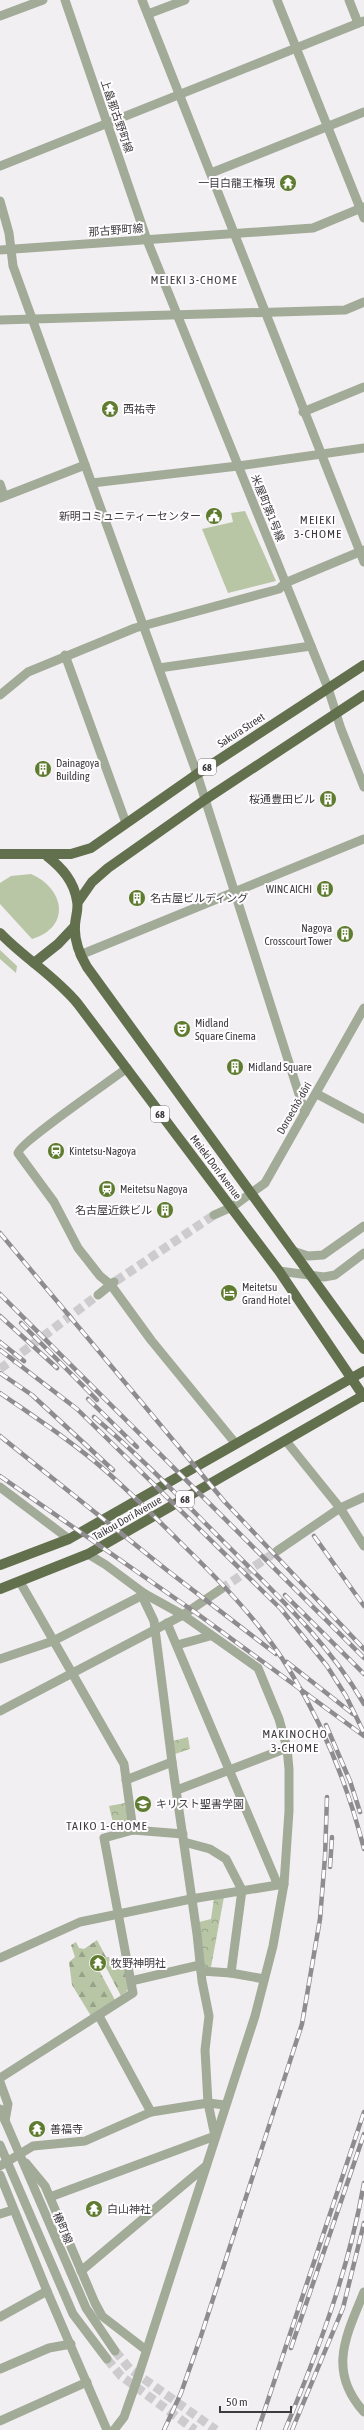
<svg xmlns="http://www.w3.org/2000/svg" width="364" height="2430" viewBox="0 0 364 2430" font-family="'Asap Condensed','Noto Sans JP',sans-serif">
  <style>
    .green { fill: #b8c6a5 }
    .forest { fill: url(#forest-firs) }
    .park { fill: url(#park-crowns) }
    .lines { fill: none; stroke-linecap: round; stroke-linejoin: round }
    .minor-tunnel { stroke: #cecbce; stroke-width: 9; stroke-dasharray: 9 4.5; stroke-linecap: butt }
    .minor { stroke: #a2ab97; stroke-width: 9 }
    .major { stroke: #62704e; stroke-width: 10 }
    .rail-casing { stroke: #8e8c8e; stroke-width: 4.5 }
    .rail { stroke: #fffdff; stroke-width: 3; stroke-dasharray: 9; stroke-linecap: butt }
    .labels { text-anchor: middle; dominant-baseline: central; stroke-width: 4; stroke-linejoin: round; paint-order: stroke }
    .shield { fill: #fffdff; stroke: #777677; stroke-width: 1 }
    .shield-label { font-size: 10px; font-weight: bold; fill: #3d3c3d }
    .street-label { font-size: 11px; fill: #3d3c3d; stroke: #fffdff }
    .poi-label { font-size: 11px; fill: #3d3c3d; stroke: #fffdff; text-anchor: start }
    .neighbourhood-label { font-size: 12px; letter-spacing: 1px; fill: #3d3c3d; stroke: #fffdff }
  </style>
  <defs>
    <pattern id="forest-firs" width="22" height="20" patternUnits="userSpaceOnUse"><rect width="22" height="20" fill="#b8c6a5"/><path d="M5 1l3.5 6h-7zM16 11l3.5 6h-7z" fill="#97a288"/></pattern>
    <pattern id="park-crowns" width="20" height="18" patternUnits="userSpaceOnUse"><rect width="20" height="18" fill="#b8c6a5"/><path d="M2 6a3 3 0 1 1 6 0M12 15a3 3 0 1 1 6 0" fill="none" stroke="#97a288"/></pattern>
  </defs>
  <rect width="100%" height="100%" fill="#f2eff2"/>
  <g class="green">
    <polygon points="245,511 276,581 228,593 202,529 233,522 231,513"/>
    <path d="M 31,874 C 65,889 71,927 32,939 L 0,904 L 0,883 L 11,876 Z"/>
    <polygon points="0,950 17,966 16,973 0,959"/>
  </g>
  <polygon class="forest" points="97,1940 106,1957 109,1957 112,1968 114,1970 124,1966 129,1989 121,1996 100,1956 91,1959 95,1971 100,1972 115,2000 91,2016 72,1985 69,1962 75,1957 71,1945 76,1942 79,1948 84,1949"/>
  <g class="park">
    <polygon points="188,1737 190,1749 175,1754 173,1741"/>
    <polygon points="125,1803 128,1824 125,1828 115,1831 109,1806"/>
    <polygon points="224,1897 211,1967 204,1968 199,1922 211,1919 214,1898"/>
  </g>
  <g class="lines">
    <g class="minor-tunnel">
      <polyline points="116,1281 214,1215"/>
      <polyline points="0,1369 98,1295"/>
      <polyline points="221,1589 277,1551"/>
      <polyline points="115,2351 130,2369 216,2430"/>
      <polyline points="107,2359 121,2376 195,2430"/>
    </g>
    <g class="minor">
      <polyline points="65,0 147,240 328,688 341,729 364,787"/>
      <polyline points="142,0 364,562"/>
      <polyline points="277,0 364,218"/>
      <polyline points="349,0 358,23"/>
      <polyline points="148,14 185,0"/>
      <polyline points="0,16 43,0"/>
      <polyline points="0,166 364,21"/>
      <polyline points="211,173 364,112"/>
      <polyline points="0,201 9,233 13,266 197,774 305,1113"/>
      <polyline points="0,250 313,228 364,207"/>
      <polyline points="0,320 345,310 364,302"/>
      <polyline points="303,412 364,387"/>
      <polyline points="92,483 238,466 364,448"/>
      <polyline points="0,484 4,496"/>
      <polyline points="0,498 85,465"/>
      <polyline points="65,655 126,823"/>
      <polyline points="159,668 311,646"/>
      <polyline points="0,695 28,672 135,628 279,589 285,583 364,550"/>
      <polyline points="80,955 364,839"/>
      <path d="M 127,1068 C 113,1079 19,1143 18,1153 L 54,1202 L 78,1248 L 100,1276 L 111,1285 L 151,1340 L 236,1444"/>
      <polyline points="317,1094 364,1119"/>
      <polyline points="214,1215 232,1207 265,1183 364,1008"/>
      <polyline points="293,1251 308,1256 323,1255 364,1226"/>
      <polyline points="279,1271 324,1277 335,1275 364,1253"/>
      <polyline points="98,1295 114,1282"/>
      <polyline points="286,1441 340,1508 364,1546"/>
      <polyline points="0,1487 69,1539"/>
      <polyline points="277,1551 340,1508 364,1497"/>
      <polyline points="88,1554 106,1565 145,1594 183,1615 258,1668 279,1719 287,1748 289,1769 289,1811 284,1884 273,1946 255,2016 137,2380 124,2417 114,2430"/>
      <polyline points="20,1582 124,1764 133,1830"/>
      <polyline points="167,1623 277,1883"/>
      <polyline points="177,1645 210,1636"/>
      <polyline points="0,1659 53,1641 145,1594"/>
      <polyline points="0,1711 183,1615 221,1589"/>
      <polyline points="126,1780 172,1762"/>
      <polyline points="177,1790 287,1748"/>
      <polyline points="184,1842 210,1849 226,1859 242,1890 231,1973"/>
      <polyline points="0,1958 80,1922 191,1899 284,1884"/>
      <polyline points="201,1971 231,1973 264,1979"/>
      <polyline points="131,1981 200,1965"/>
      <polyline points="99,2016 151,2112"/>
      <polyline points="0,2078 133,1993 104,1838 133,1830 183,1834"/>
      <polyline points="0,2082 8,2104 5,2121"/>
      <polyline points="0,2109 86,2308 115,2351"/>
      <polyline points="0,2145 73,2314 107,2359"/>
      <polyline points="26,2163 45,2186 95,2303 102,2316 146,2350"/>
      <polyline points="0,2166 33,2146 85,2141 151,2112 208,2103 225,2105"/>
      <polyline points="0,2175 47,2291 107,2430"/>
      <polyline points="50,2197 215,2136 208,2103 205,2050 209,2016 202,1981 197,1934 172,1762 154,1621 144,1600 145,1594"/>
      <polyline points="0,2214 13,2210"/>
      <polyline points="81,2271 206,2166"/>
      <path d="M 364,2292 C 346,2336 327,2371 364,2412"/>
      <polyline points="0,2317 47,2291"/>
      <polyline points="0,2369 49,2348 71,2344"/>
      <polyline points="0,2421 87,2382"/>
    </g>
    <g class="major">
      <polyline points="0,854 71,854 91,848 197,774 364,665"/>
      <path d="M 47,856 C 62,868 74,881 77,901 C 79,909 75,918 75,926 C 74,941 80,955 87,967 L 364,1349"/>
      <polyline points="78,902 92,882 108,868 206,799 364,695"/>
      <path d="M 0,933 C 25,959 55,976 78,1004 L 279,1271 L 364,1397"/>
      <polyline points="34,963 58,944 75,926"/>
      <polyline points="0,1565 69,1539 364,1371"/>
      <polyline points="0,1589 88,1554 364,1395"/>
    </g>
    <g class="rail-casing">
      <g id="rail">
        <polyline points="0,1233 224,1501 364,1649"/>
        <polyline points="0,1294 364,1658"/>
        <polyline points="0,1316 57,1368"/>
        <polyline points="21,1323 97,1400"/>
        <polyline points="0,1342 24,1361"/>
        <polyline points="0,1350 77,1409 281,1609 327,1666 346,1696 364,1733"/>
        <polyline points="0,1373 32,1395 113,1470"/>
        <path d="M 0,1393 C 36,1418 74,1443 107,1472 C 133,1495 158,1520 183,1545 C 223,1584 261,1623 290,1671 C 324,1726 348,1786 364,1849"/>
        <polyline points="88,1399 137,1447"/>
        <path d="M 94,1417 C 140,1456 182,1500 225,1543 C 275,1593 328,1642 364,1704"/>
        <polyline points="0,1436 168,1571 276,1654"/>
        <polyline points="0,1476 199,1615 364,1736"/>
        <polyline points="314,1536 364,1606"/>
        <polyline points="285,1595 364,1674"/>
        <polyline points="287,1662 353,1714"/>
        <polyline points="326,1725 350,1781 360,1812"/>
        <polyline points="330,1867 332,1837"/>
        <polyline points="291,2348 364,2134"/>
        <polyline points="164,2430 181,2393 201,2336 302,2024 320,1919 325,1857 327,1797"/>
        <polyline points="258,2430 364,2112"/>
        <path d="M 285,2430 C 319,2349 349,2269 364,2183"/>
        <polyline points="292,2430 343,2308 364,2223"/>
      </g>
    </g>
    <use href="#rail" class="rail"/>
  </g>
  <defs>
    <g id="temple-disc" transform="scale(0.9)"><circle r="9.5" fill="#5f7b2f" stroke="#fffdff"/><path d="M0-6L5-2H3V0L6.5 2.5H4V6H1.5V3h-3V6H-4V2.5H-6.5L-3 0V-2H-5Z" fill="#fff"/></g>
    <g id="civic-disc" transform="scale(0.9)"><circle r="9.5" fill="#5f7b2f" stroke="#fffdff"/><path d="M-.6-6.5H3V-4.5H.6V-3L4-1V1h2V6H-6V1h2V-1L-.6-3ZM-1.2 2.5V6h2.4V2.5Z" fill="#fff"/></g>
    <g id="building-disc" transform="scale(0.9)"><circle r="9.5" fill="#5f7b2f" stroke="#fffdff"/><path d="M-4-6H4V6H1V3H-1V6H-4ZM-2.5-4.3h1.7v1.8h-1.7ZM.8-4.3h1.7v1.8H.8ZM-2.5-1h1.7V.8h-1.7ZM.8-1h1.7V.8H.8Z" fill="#fff"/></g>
    <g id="theatre-disc" transform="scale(0.9)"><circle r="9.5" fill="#5f7b2f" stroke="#fffdff"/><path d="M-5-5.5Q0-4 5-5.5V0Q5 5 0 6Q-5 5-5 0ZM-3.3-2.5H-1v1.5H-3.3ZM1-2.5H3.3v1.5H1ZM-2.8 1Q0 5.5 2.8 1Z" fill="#fff"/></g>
    <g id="station-disc" transform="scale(0.9)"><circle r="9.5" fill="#5f7b2f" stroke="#fffdff"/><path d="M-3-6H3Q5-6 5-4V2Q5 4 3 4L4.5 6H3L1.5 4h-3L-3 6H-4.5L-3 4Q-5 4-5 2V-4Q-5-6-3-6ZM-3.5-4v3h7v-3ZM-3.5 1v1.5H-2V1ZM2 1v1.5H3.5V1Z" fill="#fff"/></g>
    <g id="hotel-disc" transform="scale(0.9)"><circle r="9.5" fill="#5f7b2f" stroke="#fffdff"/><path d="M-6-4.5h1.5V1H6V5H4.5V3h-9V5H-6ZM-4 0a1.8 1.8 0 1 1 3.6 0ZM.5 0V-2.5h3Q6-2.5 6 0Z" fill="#fff"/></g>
    <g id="university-disc" transform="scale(0.9)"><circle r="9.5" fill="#5f7b2f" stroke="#fffdff"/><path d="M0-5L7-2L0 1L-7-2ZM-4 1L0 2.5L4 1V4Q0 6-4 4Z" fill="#fff"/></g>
  </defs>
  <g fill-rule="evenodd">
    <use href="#temple-disc" x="288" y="183"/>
    <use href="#temple-disc" x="110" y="409"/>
    <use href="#civic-disc" x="214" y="516"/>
    <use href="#building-disc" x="43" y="769"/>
    <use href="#building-disc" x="328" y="799"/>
    <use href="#building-disc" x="325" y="889"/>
    <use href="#building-disc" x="137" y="898"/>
    <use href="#building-disc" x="345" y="934"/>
    <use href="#theatre-disc" x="182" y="1029"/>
    <use href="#building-disc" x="235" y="1067"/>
    <use href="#station-disc" x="56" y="1151"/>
    <use href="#station-disc" x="107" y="1189"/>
    <use href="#building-disc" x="165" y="1210"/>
    <use href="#hotel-disc" x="229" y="1293"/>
    <use href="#university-disc" x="143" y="1804"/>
    <use href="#temple-disc" x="98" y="1963"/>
    <use href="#temple-disc" x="37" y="2129"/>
    <use href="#temple-disc" x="94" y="2209"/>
  </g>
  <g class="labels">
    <g class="shield">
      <rect x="198" y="759" width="18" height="16" rx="3"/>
      <rect x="151" y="1106" width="18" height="16" rx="3"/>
      <rect x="176" y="1491" width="18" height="16" rx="3"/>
    </g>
    <g class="shield-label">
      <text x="207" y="767">68</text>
      <text x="160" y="1114">68</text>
      <text x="185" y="1499">68</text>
    </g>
    <g class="street-label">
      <text transform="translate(117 116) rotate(71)">上畠那古野町線</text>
      <text transform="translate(116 230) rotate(-4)">那古野町線</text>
      <text transform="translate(268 508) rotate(68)">米屋町第1号線</text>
      <text transform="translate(241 730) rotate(-33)">Sakura Street</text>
      <text transform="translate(294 1108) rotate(-60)">Doroechō-dōri</text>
      <text transform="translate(216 1167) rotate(53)">Meieki Dori Avenue</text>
      <text transform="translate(127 1518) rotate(-30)">Taikou Dori Avenue</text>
      <text transform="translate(63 2228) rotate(67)">椿町線</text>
    </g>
    <g class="poi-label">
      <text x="275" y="183" text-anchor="end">一目白龍王権現</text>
      <text x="123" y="409">西祐寺</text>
      <text x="201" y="516" text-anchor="end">新明コミュニティーセンター</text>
      <text x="56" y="763">Dainagoya<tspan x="56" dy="13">Building</tspan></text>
      <text x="315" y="799" text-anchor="end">桜通豊田ビル</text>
      <text x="312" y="889" text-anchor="end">WINC AICHI</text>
      <text x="150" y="898">名古屋ビルディング</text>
      <text x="332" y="928" text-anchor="end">Nagoya<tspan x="332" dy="13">Crosscourt Tower</tspan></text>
      <text x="195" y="1023">Midland<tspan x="195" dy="13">Square Cinema</tspan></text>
      <text x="248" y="1067">Midland Square</text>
      <text x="69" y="1151">Kintetsu-Nagoya</text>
      <text x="120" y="1189">Meitetsu Nagoya</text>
      <text x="152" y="1210" text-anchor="end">名古屋近鉄ビル</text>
      <text x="242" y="1287">Meitetsu<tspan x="242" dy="13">Grand Hotel</tspan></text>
      <text x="156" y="1804">キリスト聖書学園</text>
      <text x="111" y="1963">牧野神明社</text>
      <text x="50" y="2129">善福寺</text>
      <text x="107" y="2209">白山神社</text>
    </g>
    <g class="neighbourhood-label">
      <text x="194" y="280">MEIEKI 3-CHOME</text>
      <text x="318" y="520">MEIEKI<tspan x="318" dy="14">3-CHOME</tspan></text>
      <text x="295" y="1734">MAKINOCHO<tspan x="295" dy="14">3-CHOME</tspan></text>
      <text x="107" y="1826">TAIKO 1-CHOME</text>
    </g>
  </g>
  <path d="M220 2406v6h71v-6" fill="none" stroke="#3d3c3d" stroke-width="2"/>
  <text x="226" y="2406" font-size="12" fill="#3d3c3d" stroke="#fffdff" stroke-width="3" paint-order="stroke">50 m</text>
</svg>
